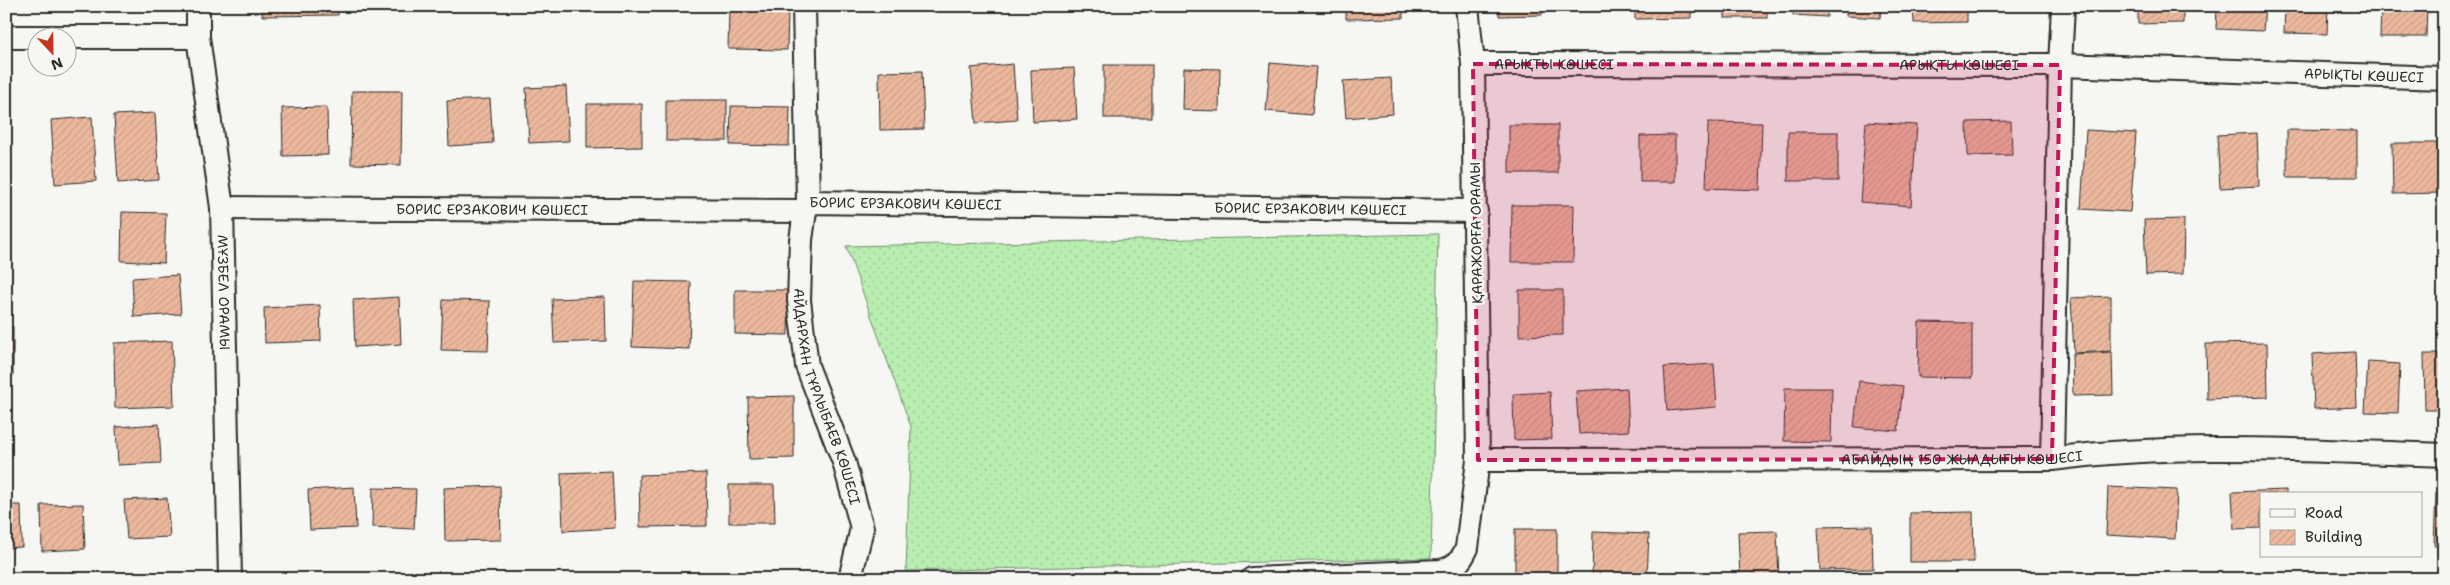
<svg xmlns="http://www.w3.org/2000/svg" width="2450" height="585" viewBox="0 0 2450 585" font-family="'Shantell Sans',sans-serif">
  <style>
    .grass { fill: url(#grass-dots); stroke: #728c6d }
    .building { fill: url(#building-hatch); stroke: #2b2b2b }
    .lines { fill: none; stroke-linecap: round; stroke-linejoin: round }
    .minor-casing { stroke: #2b2b2b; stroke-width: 26 }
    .minor { stroke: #f6f6f2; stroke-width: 22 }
    .marked { fill: #c2185b; fill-opacity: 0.2; stroke: #c2185b; stroke-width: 4; stroke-dasharray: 10 6; stroke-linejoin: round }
    .labels { text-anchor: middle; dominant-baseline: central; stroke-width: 5; stroke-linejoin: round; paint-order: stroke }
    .street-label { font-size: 14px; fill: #2b2b2b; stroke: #f6f6f2 }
  </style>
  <defs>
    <pattern id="grass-dots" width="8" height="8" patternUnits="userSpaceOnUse" patternTransform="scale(1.25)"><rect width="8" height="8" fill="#b8eeaf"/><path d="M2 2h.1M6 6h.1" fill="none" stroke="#9ecc97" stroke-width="1.8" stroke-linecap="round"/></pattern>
    <pattern id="building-hatch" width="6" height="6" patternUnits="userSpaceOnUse" patternTransform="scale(1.25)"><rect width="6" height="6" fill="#ecb99e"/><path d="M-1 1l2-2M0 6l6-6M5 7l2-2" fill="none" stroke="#cb9f88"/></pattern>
  </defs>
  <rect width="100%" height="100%" fill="#f6f6f2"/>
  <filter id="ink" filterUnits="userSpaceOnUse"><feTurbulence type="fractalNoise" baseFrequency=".02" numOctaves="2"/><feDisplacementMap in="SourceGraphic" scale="10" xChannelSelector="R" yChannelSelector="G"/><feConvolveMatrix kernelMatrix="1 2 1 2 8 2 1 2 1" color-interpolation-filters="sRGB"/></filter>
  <g filter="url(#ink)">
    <polygon class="grass" points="1438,234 1431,558 906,571 911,427 846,246"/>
    <g class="building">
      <polygon points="262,6 339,6 338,15 262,16"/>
      <polygon points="1346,6 1403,6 1403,18 1346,19"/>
      <polygon points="1499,6 1542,6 1542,15 1499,16"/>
      <polygon points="1635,6 1691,6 1691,18 1635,19"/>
      <rect x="1725" y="6" width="42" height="12"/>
      <polygon points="1793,6 1827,6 1827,17 1793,15"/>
      <polygon points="1847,6 1881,6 1880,18 1846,16"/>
      <polygon points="1913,6 1967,6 1967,22 1914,23"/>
      <polygon points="2138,6 2183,6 2183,23 2138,24"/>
      <polygon points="2217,6 2265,6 2263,31 2216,29"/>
      <polygon points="2285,6 2328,6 2327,34 2284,33"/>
      <polygon points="2381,6 2427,6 2426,37 2380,37"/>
      <polygon points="729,11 788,12 787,50 728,49"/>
      <polygon points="1270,63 1316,67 1312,115 1266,111"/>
      <polygon points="1013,64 1017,120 976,123 971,68"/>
      <rect x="1104" y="65" width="48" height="53"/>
      <polygon points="1074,68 1077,119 1033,122 1031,70"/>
      <polygon points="1184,68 1220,69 1219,111 1183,110"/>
      <polygon points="922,71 924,129 880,130 879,72"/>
      <polygon points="1391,78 1393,114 1346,118 1343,81"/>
      <polygon points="566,86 569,141 529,143 526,88"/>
      <polygon points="352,91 402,91 401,165 351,164"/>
      <polygon points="490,99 493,143 449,146 447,101"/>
      <rect x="666" y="100" width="61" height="41"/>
      <polygon points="587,104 642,104 642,147 587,148"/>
      <polygon points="731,106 790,107 789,146 730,145"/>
      <polygon points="327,107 328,155 283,156 282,108"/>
      <polygon points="155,113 159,180 118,183 114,115"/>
      <polygon points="92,117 96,181 55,184 51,120"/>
      <polygon points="2011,121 2012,155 1968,156 1967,122"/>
      <polygon points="1708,122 1762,123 1760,190 1706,188"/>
      <polygon points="1866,122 1917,125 1911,206 1860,202"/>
      <rect x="1509" y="125" width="49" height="48"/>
      <polygon points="2086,130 2136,133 2130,212 2081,209"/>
      <polygon points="2287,130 2357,131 2357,177 2287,177"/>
      <rect x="1788" y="132" width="50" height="49"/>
      <polygon points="2257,133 2259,186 2220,188 2217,135"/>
      <polygon points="1675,135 1675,182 1640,182 1640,136"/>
      <polygon points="2392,143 2444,143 2444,193 2393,194"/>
      <polygon points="1512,205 1574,205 1573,262 1511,262"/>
      <polygon points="122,212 166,213 164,263 121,261"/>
      <polygon points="2184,219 2183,274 2146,275 2144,220"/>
      <polygon points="178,275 181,314 134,317 132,278"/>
      <polygon points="634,281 691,282 689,349 632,347"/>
      <polygon points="735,290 789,290 788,335 735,334"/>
      <polygon points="1519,290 1563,290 1563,335 1519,336"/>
      <polygon points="2111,296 2111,351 2074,353 2071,298"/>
      <polygon points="399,297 401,344 355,347 353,300"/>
      <polygon points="605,297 606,341 554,343 552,299"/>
      <polygon points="443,300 490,301 488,351 441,350"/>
      <polygon points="320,305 321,341 265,343 264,308"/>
      <polygon points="1919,322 1972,323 1972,378 1918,377"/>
      <rect x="6" y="327" width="7" height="49"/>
      <polygon points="172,341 174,406 115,408 114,343"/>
      <polygon points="2267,343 2268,397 2207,399 2206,344"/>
      <polygon points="2112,352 2113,395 2073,396 2072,354"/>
      <polygon points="2355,352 2357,407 2314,409 2312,354"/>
      <polygon points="2424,354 2444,354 2444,410 2425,410"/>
      <polygon points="2368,362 2400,364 2398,413 2365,412"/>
      <polygon points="1714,364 1717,407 1667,411 1664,367"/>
      <polygon points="1859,381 1903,386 1898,431 1854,427"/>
      <polygon points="1627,388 1629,431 1579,434 1576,391"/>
      <polygon points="1785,388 1832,388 1831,442 1784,441"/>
      <polygon points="1550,392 1552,439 1514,440 1513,394"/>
      <polygon points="794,396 794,458 749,459 748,397"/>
      <polygon points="159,424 161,463 118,465 116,427"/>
      <polygon points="612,471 615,528 563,531 561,473"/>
      <polygon points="706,473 707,526 640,527 639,475"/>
      <polygon points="729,485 774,485 775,523 729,523"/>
      <polygon points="500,486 501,540 445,541 444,488"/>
      <polygon points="354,487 356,528 310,530 308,490"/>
      <polygon points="2108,487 2177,490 2175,539 2106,535"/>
      <polygon points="373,488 416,489 414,529 372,527"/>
      <polygon points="2286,490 2286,494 2261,494 2261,528 2234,529 2232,492"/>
      <polygon points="2436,493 2444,493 2444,545 2434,545"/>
      <polygon points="167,498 170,537 127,539 124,500"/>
      <polygon points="83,504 85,549 42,551 41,505"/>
      <polygon points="6,505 21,505 22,547 6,548"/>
      <polygon points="1973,512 1974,562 1910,562 1910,513"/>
      <polygon points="1872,526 1873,569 1820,570 1818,527"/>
      <rect x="1515" y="529" width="42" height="50"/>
      <polygon points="1777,531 1779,579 1740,579 1738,532"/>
      <polygon points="1593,532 1649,534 1647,579 1592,579"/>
    </g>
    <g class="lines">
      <g class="minor-casing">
        <g id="minor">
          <path id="s1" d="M 198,6 L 198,37 L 222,208 L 230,579"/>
          <polyline points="804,6 808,202"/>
          <polyline points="6,37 198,37"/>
          <path id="s2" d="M 1473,64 L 2060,65 L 2444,78"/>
          <path id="s3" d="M 222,208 L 805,211 L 808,202 L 1476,211"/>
          <path id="s4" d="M 805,211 L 801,240 L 799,300 L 807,366 L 844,462 L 862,528 L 850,579"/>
          <polyline points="2052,459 2060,65 2063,6"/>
          <path id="s5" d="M 1478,460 L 2052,459 C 2182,442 2313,451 2444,455"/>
          <path d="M 1252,579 L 1441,571 C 1456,567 1461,561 1467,548 L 1478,460 L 1473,64 L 1467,6"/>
        </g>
      </g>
      <use href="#minor" class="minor"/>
    </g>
  </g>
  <path class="marked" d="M 1473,64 L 2060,65 L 2052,459 L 1478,460 Z"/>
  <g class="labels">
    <g class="street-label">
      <text stroke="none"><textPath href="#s2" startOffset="81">АРЫҚТЫ КӨШЕСІ</textPath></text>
      <text stroke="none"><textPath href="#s2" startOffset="486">АРЫҚТЫ КӨШЕСІ</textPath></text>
      <text stroke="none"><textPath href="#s2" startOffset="891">АРЫҚТЫ КӨШЕСІ</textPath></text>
      <text stroke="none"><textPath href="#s3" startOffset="690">БОРИС ЕРЗАКОВИЧ КӨШЕСІ</textPath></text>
      <text stroke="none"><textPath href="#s3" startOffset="1095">БОРИС ЕРЗАКОВИЧ КӨШЕСІ</textPath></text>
      <text stroke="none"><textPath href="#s3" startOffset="270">БОРИС ЕРЗАКОВИЧ КӨШЕСІ</textPath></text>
      <text transform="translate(1476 233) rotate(-91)">ҚАРАЖОРҒА ОРАМЫ</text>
      <text stroke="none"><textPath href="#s1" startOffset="288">МҰЗБЕЛ ОРАМЫ</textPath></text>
      <text stroke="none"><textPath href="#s4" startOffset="190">АЙДАРХАН ТҰРЛЫБАЕВ КӨШЕСІ</textPath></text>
      <text stroke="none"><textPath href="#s5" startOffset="484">АБАЙДЫҢ 150 ЖЫЛДЫҒЫ КӨШЕСІ</textPath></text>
    </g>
  </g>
  <rect width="2450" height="585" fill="none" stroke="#f6f6f2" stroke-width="25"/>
  <rect x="12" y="12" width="2425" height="560" fill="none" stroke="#2b2b2b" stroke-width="2" filter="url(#ink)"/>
  <rect x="2260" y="492" width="162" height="65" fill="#f6f6f2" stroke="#a5a5a2"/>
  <rect x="2270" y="509" width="25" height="8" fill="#f6f6f2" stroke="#a5a5a2"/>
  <text x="2305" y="518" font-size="15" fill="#2b2b2b">Road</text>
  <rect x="2270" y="530" width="25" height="15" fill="url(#building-hatch)" stroke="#a5a5a2"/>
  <text x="2305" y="542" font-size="15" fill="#2b2b2b">Building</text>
  <g transform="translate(52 52) rotate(158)"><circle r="24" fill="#f6f6f2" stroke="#a5a5a2"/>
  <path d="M0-4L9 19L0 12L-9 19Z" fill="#c8321e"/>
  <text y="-8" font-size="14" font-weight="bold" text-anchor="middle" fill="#2b2b2b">N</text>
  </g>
</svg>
